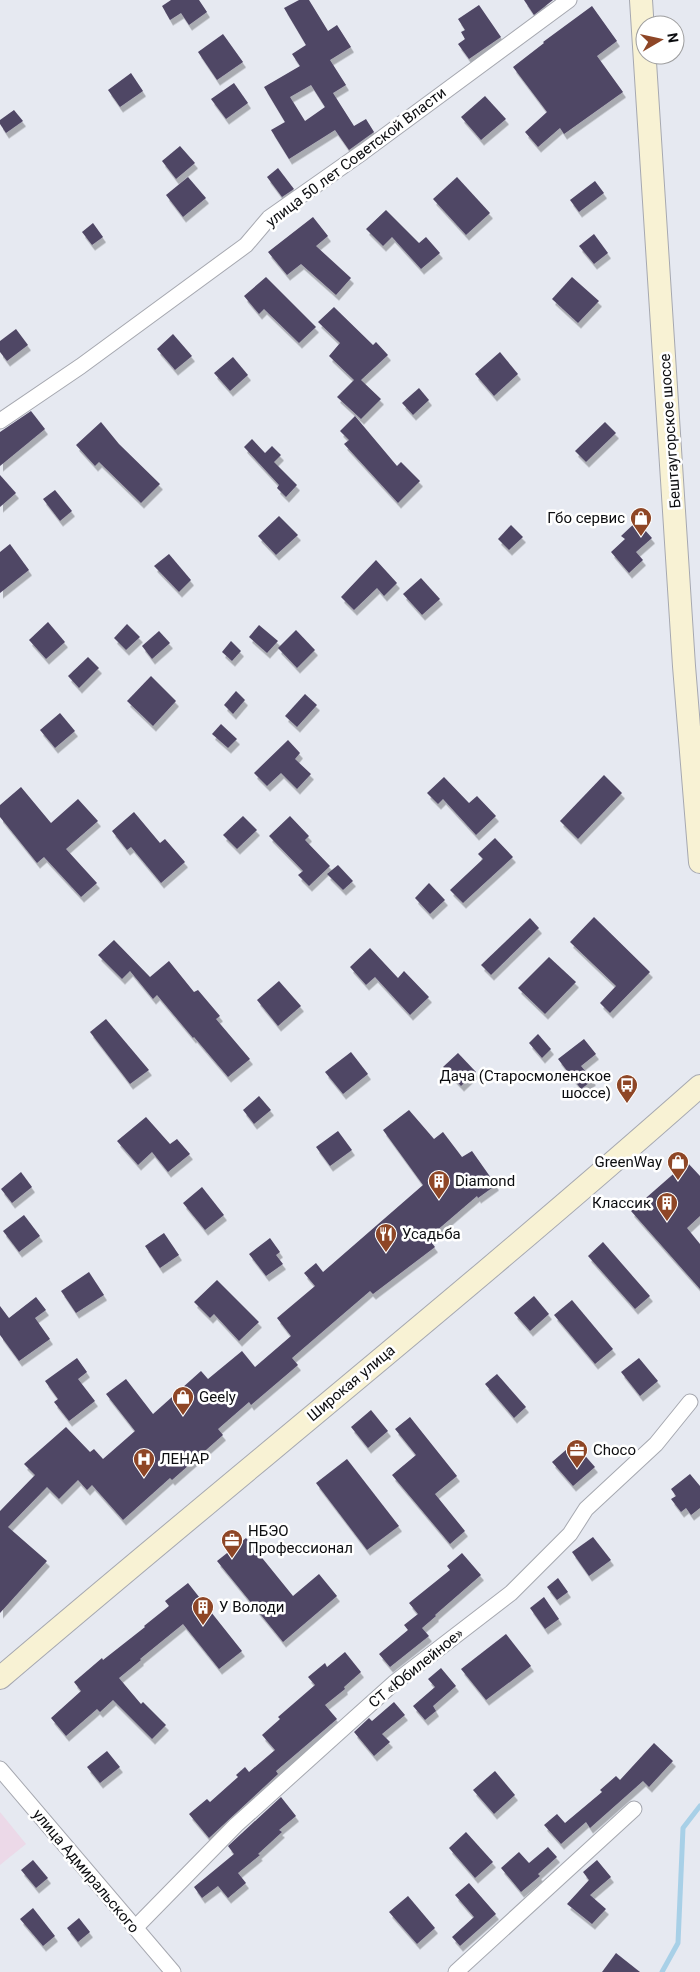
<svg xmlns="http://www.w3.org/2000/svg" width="700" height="1972" viewBox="0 0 700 1972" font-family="Roboto,sans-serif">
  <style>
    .medical { fill: #ecd9e8 }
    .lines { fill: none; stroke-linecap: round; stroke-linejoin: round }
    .stream { stroke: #a8d0e7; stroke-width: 5 }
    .building { fill: #504665; fill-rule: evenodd; filter: url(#shadow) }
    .minor-casing { stroke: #a6a8b0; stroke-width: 17 }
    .secondary-casing { stroke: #a6a8b0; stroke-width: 24 }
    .minor { stroke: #fff; stroke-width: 15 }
    .secondary { stroke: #f8f2d4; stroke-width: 22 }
    .labels { text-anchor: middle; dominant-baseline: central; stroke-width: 5; stroke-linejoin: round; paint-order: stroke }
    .street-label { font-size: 15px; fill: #0c0d10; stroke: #fff }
    .poi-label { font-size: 15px; fill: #0c0d10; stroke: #fff; text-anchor: start }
  </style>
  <defs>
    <filter id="shadow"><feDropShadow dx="3" dy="5.5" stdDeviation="0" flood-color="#0004"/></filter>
  </defs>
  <rect width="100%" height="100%" fill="#e6e9f1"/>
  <polygon class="medical" points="0,1812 26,1844 0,1865"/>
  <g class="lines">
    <polyline class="stream" points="662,1972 678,1943 683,1828 700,1806"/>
  </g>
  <g class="building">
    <polygon points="171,0 199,0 207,12 189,25 181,13 170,20 162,6"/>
    <path d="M 299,0 L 309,0 L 328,31 L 337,25 L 351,47 L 330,60 L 346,85 L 333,93 L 354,126 L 366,119 L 374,132 L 349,150 L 335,130 L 289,159 L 271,130 L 285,122 L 264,87 L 300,66 L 292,54 L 306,45 L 284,8 ZM 311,85 L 325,107 L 305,121 L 290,97 Z"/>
    <polygon points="524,0 553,0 534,15"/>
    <polygon points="479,5 501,37 469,59 458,44 465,39 461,32 465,30 458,19"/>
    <polygon points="592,6 617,41 597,56 623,92 564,134 560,128 538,147 525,132 547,112 513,67 544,43 543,42"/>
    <polygon points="223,34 243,62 217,80 198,52"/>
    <polygon points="131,73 143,91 120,107 108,90"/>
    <polygon points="234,83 248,103 226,119 211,99"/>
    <polygon points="485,96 506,119 481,140 461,117"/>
    <polygon points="14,110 23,121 6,133 0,124 0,120"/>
    <polygon points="180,146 195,163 176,179 162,161"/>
    <polygon points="278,168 294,189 282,197 267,177"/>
    <polygon points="188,177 206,198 183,217 166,195"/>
    <polygon points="457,177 490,213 466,235 433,199"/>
    <polygon points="595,181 604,193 579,212 570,200"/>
    <polygon points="386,210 419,243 426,237 440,253 421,269 392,237 383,246 366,229"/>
    <polygon points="313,217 328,236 316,246 351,278 336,295 301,264 287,275 268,252"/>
    <polygon points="93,223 103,237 92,245 82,232"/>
    <polygon points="594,234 608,253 594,264 579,246"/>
    <polygon points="266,277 316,327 299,343 264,309 259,314 244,296"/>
    <polygon points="572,277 599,301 578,323 552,299"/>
    <polygon points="334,307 373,345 376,342 388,355 361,380 381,399 361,419 337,397 354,380 329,356 340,343 318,322"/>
    <polygon points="16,329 28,345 7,361 0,352 0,341"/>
    <polygon points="173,334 192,356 175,370 157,349"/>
    <polygon points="500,352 518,374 494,396 475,374"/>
    <polygon points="233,357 248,375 230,391 214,373"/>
    <polygon points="419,388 429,400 413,415 402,403"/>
    <polygon points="31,411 45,429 0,466 0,432"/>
    <polygon points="355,416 397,466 401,462 420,481 398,503 344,444 349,440 340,431"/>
    <polygon points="101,422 119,444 160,484 141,503 99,462 95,466 76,445"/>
    <polygon points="605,422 616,433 586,462 575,451"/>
    <polygon points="252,439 265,453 272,446 281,455 274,462 297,485 286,497 277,488 279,485 244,447"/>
    <polygon points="0,475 16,493 0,507"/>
    <polygon points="55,490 72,511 60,521 43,499"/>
    <polygon points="279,516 298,535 276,555 258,536"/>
    <polygon points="637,521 652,538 636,552 643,560 629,573 611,552 625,539 621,536"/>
    <polygon points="511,525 523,537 509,550 498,539"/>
    <polygon points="10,544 29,570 0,593 0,552"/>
    <polygon points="169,554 191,580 179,592 154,566"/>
    <polygon points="376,560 397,583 384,596 377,588 354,610 341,597"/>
    <polygon points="421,578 440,599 422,615 403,594"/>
    <polygon points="48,622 65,642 46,659 29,640"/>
    <polygon points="127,624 140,637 126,650 114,638"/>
    <polygon points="259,625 278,641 267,653 249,637"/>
    <polygon points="296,630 315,650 297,668 278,648"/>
    <polygon points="159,631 170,643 152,659 142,646"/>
    <polygon points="231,641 241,651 232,661 222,652"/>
    <polygon points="88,657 99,668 79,688 68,676"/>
    <polygon points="151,676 176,701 153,726 127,701"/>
    <polygon points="236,691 245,700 233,714 224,705"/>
    <polygon points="305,694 317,705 297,727 285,716"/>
    <polygon points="60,713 75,731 55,748 40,730"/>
    <polygon points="221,724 237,739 228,748 212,734"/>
    <polygon points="288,740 300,753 295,759 311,774 297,789 281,773 267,786 254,773"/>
    <polygon points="604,775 622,793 578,839 560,821"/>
    <polygon points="444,777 469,803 477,796 496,816 476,835 443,799 438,804 427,793"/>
    <polygon points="21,787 51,823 78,799 98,821 66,849 97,883 81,897 44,857 37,863 0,817 0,805"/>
    <polygon points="134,812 160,843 165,839 185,862 161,883 131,847 127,850 112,831"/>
    <polygon points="243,816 257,830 237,849 223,835"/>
    <polygon points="290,816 309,836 305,840 330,866 309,886 298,875 303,871 269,836"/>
    <polygon points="495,838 513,857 463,903 450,890 483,859 478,854"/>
    <polygon points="338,865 353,881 343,890 327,874"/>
    <polygon points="429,883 445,900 430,914 415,898"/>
    <polygon points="594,917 650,972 610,1013 600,1003 616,986 570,942"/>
    <polygon points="530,918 539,928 491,975 481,965"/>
    <polygon points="114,940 150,977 169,961 194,992 198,990 220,1016 216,1019 250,1059 228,1077 194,1037 193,1038 157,995 153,999 130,971 122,979 98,955"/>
    <polygon points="370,948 398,978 404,971 429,997 410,1015 375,977 366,985 350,967"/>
    <polygon points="549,957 576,982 545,1014 518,988"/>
    <polygon points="279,981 301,1006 278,1026 257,1000"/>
    <polygon points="106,1019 149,1070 130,1084 90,1032"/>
    <polygon points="538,1034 551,1049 542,1058 529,1043"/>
    <polygon points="584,1039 596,1054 581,1066 593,1080 581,1089 558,1059"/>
    <polygon points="351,1052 368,1074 343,1094 325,1072"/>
    <polygon points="458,1053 476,1072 461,1086 443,1067"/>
    <polygon points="259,1096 271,1110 254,1124 243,1110"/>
    <polygon points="409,1110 434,1139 443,1132 462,1157 472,1151 496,1185 478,1198 477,1196 428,1238 435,1247 373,1294 370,1291 292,1358 298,1365 251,1405 249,1402 218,1429 223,1435 172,1480 170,1478 123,1520 92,1485 87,1490 78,1480 59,1499 47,1487 8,1527 47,1561 0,1613 0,1511 35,1475 24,1464 66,1427 90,1452 94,1449 103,1459 135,1431 106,1394 126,1379 153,1414 201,1371 208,1379 242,1351 255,1367 291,1336 277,1318 315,1286 304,1273 316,1263 323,1272 423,1185 383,1130"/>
    <polygon points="146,1117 170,1144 177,1139 190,1154 168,1172 152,1152 138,1165 117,1141"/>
    <polygon points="338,1131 352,1150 330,1166 316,1147"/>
    <polygon points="687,1162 700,1176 700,1216 687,1228 700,1244 700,1289 631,1211"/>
    <polygon points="21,1172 32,1187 12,1203 1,1189"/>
    <polygon points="202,1187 224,1215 205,1230 183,1203"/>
    <polygon points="24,1215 40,1236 19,1252 3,1231"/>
    <polygon points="164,1233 179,1255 160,1268 145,1246"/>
    <polygon points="270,1238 280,1252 276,1255 283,1264 266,1276 249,1254"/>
    <polygon points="603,1242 650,1296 635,1309 588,1256"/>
    <polygon points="89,1272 104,1295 76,1313 61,1291"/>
    <polygon points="217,1280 259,1322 239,1341 214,1314 210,1318 194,1302"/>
    <polygon points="534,1296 549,1314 530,1331 514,1313"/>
    <polygon points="36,1297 46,1310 35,1318 50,1339 19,1361 0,1335 0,1306 9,1318"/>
    <polygon points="572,1300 613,1349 595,1364 554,1315"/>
    <polygon points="77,1358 87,1372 78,1379 95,1401 69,1421 54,1402 58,1399 45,1381"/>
    <polygon points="639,1358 658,1381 640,1396 621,1372"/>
    <polygon points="497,1374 526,1407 514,1418 485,1384"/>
    <polygon points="371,1410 388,1431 368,1448 351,1427"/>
    <polygon points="410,1417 457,1476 435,1494 465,1531 450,1544 392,1475 416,1455 395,1429"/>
    <polygon points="574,1443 595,1467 573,1486 552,1462"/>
    <polygon points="347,1459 399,1526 367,1550 316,1483"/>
    <polygon points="690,1474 700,1486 700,1508 691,1515 686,1508 681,1512 671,1499 676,1496 671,1489"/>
    <polygon points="593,1537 611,1560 589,1576 572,1552"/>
    <polygon points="246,1538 293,1596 319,1574 337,1596 283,1642 217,1561"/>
    <polygon points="462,1553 481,1575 435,1615 436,1616 422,1628 429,1636 390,1667 379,1654 408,1630 404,1625 418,1614 409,1603 450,1570 447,1566"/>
    <polygon points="558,1578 568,1592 557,1600 547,1587"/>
    <polygon points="188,1583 242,1651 219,1669 183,1624 140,1659 141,1660 119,1678 141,1704 143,1702 166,1725 152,1739 113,1700 100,1712 97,1709 66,1736 51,1718 81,1691 74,1682 102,1658 103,1660 145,1627 144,1626 169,1606 165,1601"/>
    <polygon points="544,1597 559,1619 545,1629 530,1608"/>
    <polygon points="506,1634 531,1666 486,1700 461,1669"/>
    <polygon points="345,1652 361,1672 344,1687 345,1689 325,1705 337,1719 276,1771 278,1774 209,1838 189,1814 207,1799 210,1802 238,1777 236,1775 245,1767 249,1772 275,1750 262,1735 280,1719 278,1717 315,1685 308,1677 325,1663 327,1667"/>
    <polygon points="441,1668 456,1686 433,1706 436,1711 425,1720 413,1706 435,1687 428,1679"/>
    <polygon points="394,1702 405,1715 382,1734 390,1742 374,1756 354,1732 369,1718 372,1721"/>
    <polygon points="654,1743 673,1761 649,1787 643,1781 590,1828 586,1822 561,1844 544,1825 557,1814 565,1823 602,1792 600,1790 616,1776 620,1780"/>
    <polygon points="107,1751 120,1767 100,1783 87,1767"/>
    <polygon points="495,1771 515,1795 494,1814 473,1790"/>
    <polygon points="281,1797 296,1816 279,1830 282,1832 258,1854 260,1855 238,1873 246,1883 228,1898 218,1886 202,1898 194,1887 234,1854 228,1846"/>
    <polygon points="466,1832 493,1862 475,1878 449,1848"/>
    <polygon points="548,1847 557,1857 538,1874 540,1876 521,1892 501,1868 519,1852 529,1863"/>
    <polygon points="33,1860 48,1878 36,1888 21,1870"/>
    <polygon points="597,1860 611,1877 590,1895 606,1909 592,1924 567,1904 589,1880 583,1872"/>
    <polygon points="469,1883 496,1914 460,1946 452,1937 474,1917 455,1895"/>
    <polygon points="408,1896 435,1928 417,1944 389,1912"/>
    <polygon points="33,1908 55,1936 43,1946 20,1919"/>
    <polygon points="79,1918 90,1932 78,1942 67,1928"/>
    <polygon points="616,1953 640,1972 602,1972"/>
  </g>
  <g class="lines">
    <g class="minor-casing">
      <g id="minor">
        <polyline points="0,421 81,366 246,245 269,218 363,152 569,0"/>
        <polyline points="0,1769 173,1972"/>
        <polyline points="135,1928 236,1825 356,1717 394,1683 511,1593 570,1534 586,1509 656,1444 690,1402"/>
        <polyline points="456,1972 634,1809"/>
      </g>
    </g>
    <g class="secondary-casing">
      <g id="secondary">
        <polyline points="641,0 684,666 700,862"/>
        <path d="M 0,1678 C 232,1480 471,1289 700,1086"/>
      </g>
    </g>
    <use href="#minor" class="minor"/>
    <use href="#secondary" class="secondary"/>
  </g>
  <defs>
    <g id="shop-pin" transform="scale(1.125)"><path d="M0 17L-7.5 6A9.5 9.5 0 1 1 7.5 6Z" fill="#8e4626" stroke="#fff"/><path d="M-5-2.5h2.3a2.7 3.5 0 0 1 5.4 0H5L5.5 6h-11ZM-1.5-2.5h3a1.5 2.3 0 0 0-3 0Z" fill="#fff"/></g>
    <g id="bus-pin" transform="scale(1.125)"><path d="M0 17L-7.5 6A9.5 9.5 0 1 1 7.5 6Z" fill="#8e4626" stroke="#fff"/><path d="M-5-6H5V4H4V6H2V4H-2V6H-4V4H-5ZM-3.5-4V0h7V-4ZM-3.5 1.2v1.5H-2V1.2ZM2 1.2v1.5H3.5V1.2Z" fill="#fff"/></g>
    <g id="building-pin" transform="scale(1.125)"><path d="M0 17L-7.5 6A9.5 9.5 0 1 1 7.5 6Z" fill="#8e4626" stroke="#fff"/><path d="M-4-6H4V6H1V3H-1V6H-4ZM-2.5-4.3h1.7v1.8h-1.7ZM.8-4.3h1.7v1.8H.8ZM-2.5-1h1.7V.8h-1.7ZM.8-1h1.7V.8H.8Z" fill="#fff"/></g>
    <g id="restaurant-pin" transform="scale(1.125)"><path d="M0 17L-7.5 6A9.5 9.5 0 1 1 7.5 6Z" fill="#8e4626" stroke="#fff"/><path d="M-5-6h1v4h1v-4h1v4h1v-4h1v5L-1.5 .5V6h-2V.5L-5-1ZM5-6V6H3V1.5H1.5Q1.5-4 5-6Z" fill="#fff"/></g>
    <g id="office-pin" transform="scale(1.125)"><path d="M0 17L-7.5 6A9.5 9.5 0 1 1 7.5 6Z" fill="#8e4626" stroke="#fff"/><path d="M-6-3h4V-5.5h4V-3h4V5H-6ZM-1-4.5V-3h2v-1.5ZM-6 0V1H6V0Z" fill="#fff"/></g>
    <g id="hospital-pin" transform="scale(1.125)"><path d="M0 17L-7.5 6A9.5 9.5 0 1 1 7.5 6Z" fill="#8e4626" stroke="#fff"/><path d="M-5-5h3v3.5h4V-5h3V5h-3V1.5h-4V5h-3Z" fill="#fff"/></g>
  </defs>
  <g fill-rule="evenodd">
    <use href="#shop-pin" x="641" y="518"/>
    <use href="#bus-pin" x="627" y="1085"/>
    <use href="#shop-pin" x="678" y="1162"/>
    <use href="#building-pin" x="439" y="1181"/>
    <use href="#building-pin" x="667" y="1203"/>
    <use href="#restaurant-pin" x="386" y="1234"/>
    <use href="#shop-pin" x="183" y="1397"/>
    <use href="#office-pin" x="577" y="1450"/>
    <use href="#hospital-pin" x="144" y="1459"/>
    <use href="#office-pin" x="232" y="1540"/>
    <use href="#building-pin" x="203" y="1607"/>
  </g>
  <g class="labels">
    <g class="street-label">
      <text transform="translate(356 157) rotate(-37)">улица 50 лет Советской Власти</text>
      <text transform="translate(670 431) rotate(-94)">Бештаугорское шоссе</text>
      <text transform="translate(351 1383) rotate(-40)">Широкая улица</text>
      <text transform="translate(416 1668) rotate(-39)">СТ «Юбилейное»</text>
      <text transform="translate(86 1871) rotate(50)">улица Адмиральского</text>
    </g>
    <g class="poi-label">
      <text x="625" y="518" text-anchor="end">Гбо cервис</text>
      <text x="611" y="1076" text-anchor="end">Дача (Старосмоленское<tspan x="611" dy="17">шоссе)</tspan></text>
      <text x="662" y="1162" text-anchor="end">GreenWay</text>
      <text x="455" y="1181">Diamond</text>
      <text x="651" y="1203" text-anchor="end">Классик</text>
      <text x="402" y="1234">Усадьба</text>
      <text x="199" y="1397">Geely</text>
      <text x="593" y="1450">Choco</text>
      <text x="160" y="1459">ЛЕНАР</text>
      <text x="248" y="1531">НБЭО<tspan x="248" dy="17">Профессионал</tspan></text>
      <text x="219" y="1607">У Володи</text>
    </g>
  </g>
  <g transform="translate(660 40) rotate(81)"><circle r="24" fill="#ffffff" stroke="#9e9e9f"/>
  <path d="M0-4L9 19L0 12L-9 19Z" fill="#8e4626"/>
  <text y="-8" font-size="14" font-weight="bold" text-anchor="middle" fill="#0c0d10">N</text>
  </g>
</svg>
